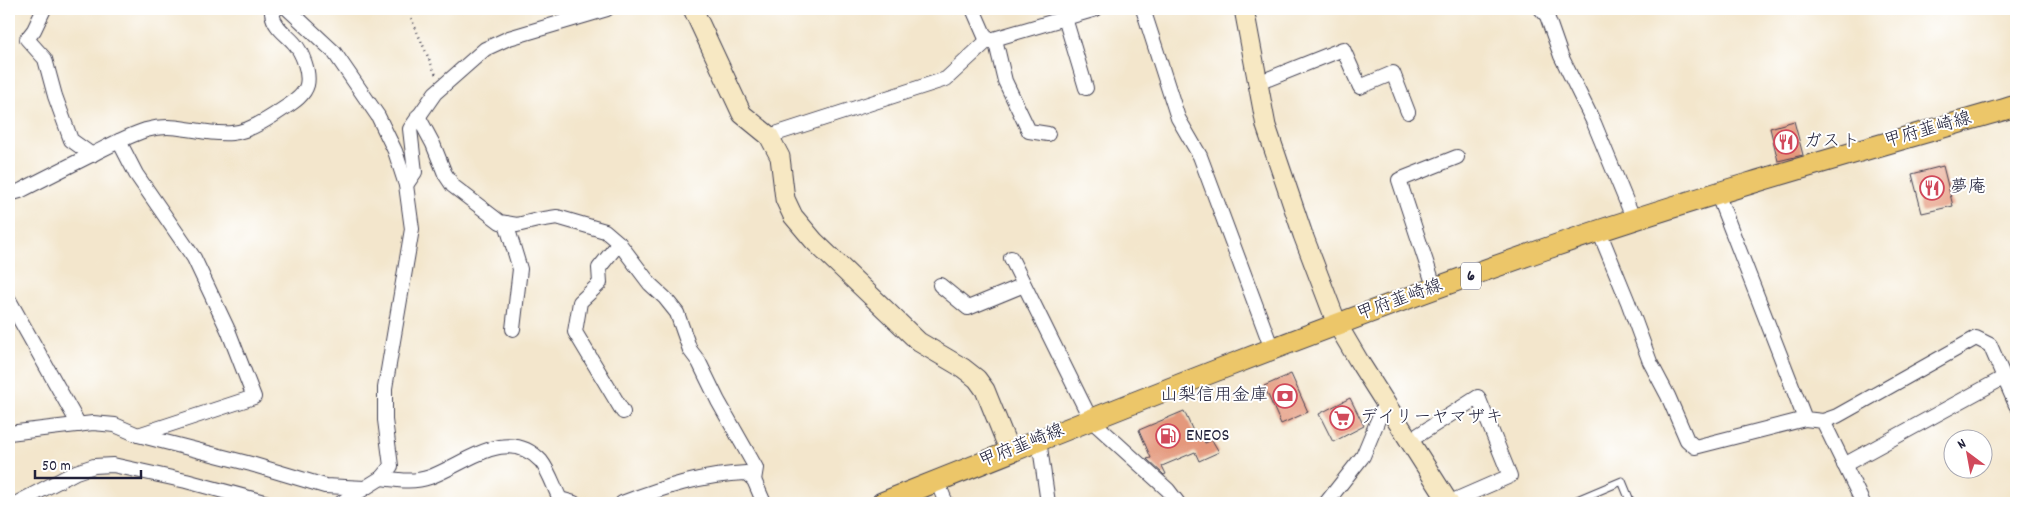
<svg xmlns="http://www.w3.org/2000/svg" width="2025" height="512" viewBox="0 0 2025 512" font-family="Dekko,'Klee One',sans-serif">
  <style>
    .building { fill: #e4987c }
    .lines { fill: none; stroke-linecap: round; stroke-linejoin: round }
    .lane-casing { stroke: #413f51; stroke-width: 9 }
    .street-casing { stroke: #413f51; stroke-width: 16 }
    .secondary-casing { stroke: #413f51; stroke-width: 21 }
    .primary-casing { stroke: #413f51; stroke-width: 23 }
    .path { stroke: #413f51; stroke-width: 2.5; stroke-dasharray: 1 4; stroke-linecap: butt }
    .lane { stroke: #fff; stroke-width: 7 }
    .street { stroke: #fff; stroke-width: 14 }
    .secondary { stroke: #f7e8c3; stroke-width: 19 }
    .primary { stroke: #ecc669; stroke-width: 21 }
    .labels { text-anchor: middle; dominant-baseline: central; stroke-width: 4; stroke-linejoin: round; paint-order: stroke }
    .shield { fill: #fff; stroke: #646476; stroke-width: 1 }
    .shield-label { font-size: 16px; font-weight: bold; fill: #22223b }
    .street-label { font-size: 18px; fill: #22223b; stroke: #fff }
    .poi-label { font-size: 18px; fill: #22223b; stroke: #fff; text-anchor: start }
  </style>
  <rect width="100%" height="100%" fill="#fff"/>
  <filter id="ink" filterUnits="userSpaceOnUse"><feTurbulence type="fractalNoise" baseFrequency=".02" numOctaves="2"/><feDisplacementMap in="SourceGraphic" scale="10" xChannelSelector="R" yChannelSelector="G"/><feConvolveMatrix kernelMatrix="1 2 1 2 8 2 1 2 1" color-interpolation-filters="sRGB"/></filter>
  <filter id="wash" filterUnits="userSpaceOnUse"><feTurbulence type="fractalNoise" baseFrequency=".0096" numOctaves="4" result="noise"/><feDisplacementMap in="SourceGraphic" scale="20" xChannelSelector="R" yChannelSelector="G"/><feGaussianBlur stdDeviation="1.12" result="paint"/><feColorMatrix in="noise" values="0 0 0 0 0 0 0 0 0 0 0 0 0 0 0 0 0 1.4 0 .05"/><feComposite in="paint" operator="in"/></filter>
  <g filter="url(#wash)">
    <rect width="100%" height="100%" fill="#f3e6cc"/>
    <g id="blocks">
      <g class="building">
        <polygon points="1794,121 1803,155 1778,161 1770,128"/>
        <polygon points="1943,166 1953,206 1922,213 1912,174"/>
        <polygon points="1291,374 1308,412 1281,424 1264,386"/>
        <polygon points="1350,398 1364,426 1333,442 1319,414"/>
        <polygon points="1184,411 1197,440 1203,438 1205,443 1212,440 1219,452 1199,461 1195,452 1162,466 1166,474 1164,475 1147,459 1151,458 1139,430"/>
      </g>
    </g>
  </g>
  <g filter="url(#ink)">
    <use href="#blocks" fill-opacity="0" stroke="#413f51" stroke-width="1"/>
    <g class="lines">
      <g class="lane-casing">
        <polyline id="lane" points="1570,503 1622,481 1631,503"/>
      </g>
      <g class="street-casing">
        <g id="street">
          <polyline points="44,9 34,30 27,39 45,59 55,96 71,140 92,155"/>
          <polyline points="288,9 334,52 378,116 395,151 406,185 412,229 385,388 385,420 391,466 381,478 341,503"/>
          <polyline points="973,9 987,41"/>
          <polyline points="1143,9 1178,118 1200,156 1272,349"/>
          <polyline points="1541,9 1547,16 1561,56 1594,123 1634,220"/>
          <polyline points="1065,18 1086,88"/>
          <polyline points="995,39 1005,81 1029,131 1048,134"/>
          <polyline points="1258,83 1343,49 1360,87 1393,73 1408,112"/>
          <polyline points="418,116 433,144 445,174 453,186 500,222 517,225 538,220 557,217 605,231 619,243 650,284 665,298 677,313 690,350 699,362 718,401 756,468 754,480"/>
          <polyline points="769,136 946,79 987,41 1096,9"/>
          <polyline points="119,141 136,174 194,258 228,330 254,397 138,435"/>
          <polyline points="406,185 415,172 410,129 435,93 485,49 509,38 607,9"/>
          <polyline points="1717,193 1805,419 1823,421 1863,503"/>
          <path d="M 9,194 L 20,191 C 43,179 67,167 91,155 C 109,146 127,136 146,130 C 178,121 201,136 232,133 C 249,132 270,118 283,109 C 292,103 304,96 307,85 C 310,72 302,52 294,43 C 285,33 274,27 272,13 L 276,9"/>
          <polyline points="506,223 520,269 513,329"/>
          <polyline points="1599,231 1628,302 1650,362 1668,396 1687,440 1695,447 1805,419"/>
          <polyline points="619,243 599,268 600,283 580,302 575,332 623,412"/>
          <polyline points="1011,258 1091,420 1168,490 1178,503"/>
          <polyline points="940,285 968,308 1024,285"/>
          <polyline points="1435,289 1399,180 1457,157"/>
          <polyline points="9,300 79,425"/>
          <polyline points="1823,421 1837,416 1976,338 1990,345 2016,405"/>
          <polyline points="9,433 93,423 115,425 138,435 251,464 325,486 365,488"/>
          <polyline points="1039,440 1048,503"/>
          <polyline points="1409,441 1478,397 1510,476 1448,503"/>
          <polyline points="1844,465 2003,378"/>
          <path d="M 381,478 C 398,480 413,483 430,477 C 465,464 508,425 541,461 C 549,471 554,487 560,499 L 574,503"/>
          <polyline points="937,481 946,503"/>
          <polyline points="17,503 76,472 94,466 113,465 186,481 268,503"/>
          <path d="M 622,503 C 664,487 701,475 746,473 L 754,480 L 764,503"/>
          <polyline points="1326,503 1363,456 1385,403"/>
        </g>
      </g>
      <g class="secondary-casing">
        <g id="secondary">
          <polyline points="693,9 742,114 769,136 780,157 785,199 793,216 814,241 919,342 963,368 977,379 985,390 1010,452"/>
          <polyline points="1244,9 1266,126 1303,235 1337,324 1360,363 1449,503"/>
        </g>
      </g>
      <g class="primary-casing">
        <path id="primary" d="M 882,503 C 1102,415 1323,326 1548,248 C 1702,195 1860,151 2016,106"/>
      </g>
      <polyline class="path" points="407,9 436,75"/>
      <use href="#lane" class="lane"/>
      <use href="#street" class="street"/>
      <use href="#secondary" class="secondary"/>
      <use href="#primary" class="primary"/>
    </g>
  </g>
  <defs>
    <g id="restaurant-ring" transform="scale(1.25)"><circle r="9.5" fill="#fff" stroke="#d1495b" stroke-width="1.5"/><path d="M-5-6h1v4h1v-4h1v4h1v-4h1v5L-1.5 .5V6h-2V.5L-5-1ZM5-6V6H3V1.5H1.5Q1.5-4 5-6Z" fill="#d1495b"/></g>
    <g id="bank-ring" transform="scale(1.25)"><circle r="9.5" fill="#fff" stroke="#d1495b" stroke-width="1.5"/><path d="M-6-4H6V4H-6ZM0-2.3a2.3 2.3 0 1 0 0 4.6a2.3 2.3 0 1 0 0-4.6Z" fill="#d1495b"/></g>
    <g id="supermarket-ring" transform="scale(1.25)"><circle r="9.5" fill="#fff" stroke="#d1495b" stroke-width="1.5"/><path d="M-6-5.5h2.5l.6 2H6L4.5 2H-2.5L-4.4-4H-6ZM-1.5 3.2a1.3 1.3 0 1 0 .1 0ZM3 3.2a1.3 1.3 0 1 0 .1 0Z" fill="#d1495b"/></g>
    <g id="fuel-ring" transform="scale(1.25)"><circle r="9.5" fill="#fff" stroke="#d1495b" stroke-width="1.5"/><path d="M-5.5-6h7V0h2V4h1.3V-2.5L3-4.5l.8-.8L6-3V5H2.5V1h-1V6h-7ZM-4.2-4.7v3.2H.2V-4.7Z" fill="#d1495b"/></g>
  </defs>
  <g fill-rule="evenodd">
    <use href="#restaurant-ring" x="1786" y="142"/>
    <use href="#restaurant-ring" x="1932" y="188"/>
    <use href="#bank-ring" x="1285" y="396"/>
    <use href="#supermarket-ring" x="1342" y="418"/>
    <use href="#fuel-ring" x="1168" y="436"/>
  </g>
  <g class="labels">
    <rect class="shield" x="1461" y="262.5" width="20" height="27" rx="4"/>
    <g class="shield-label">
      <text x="1471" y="276">6</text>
    </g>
    <g class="street-label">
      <text transform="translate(1928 131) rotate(-16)">甲府韮崎線</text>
      <text transform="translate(1400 301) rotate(-20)">甲府韮崎線</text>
      <text transform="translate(1022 447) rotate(-22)">甲府韮崎線</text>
    </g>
    <g class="poi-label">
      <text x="1804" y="142">ガスト</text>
      <text x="1950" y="188">夢庵</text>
      <text x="1268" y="396" text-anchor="end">山梨信用金庫</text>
      <text x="1360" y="418">デイリーヤマザキ</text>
      <text x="1186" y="436">ENEOS</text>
    </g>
  </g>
  <rect width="2025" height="512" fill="none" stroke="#fff" stroke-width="30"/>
  <g transform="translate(1968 454) rotate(328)"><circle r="24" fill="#ffffff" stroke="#a7a7b1"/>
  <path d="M0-4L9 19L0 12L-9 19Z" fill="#d1495b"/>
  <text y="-8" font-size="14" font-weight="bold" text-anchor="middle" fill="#22223b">N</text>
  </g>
  <path d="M35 470v8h106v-8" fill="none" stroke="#22223b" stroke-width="2.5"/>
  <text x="42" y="470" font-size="15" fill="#22223b" stroke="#ffffff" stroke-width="4" paint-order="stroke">50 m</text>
</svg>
